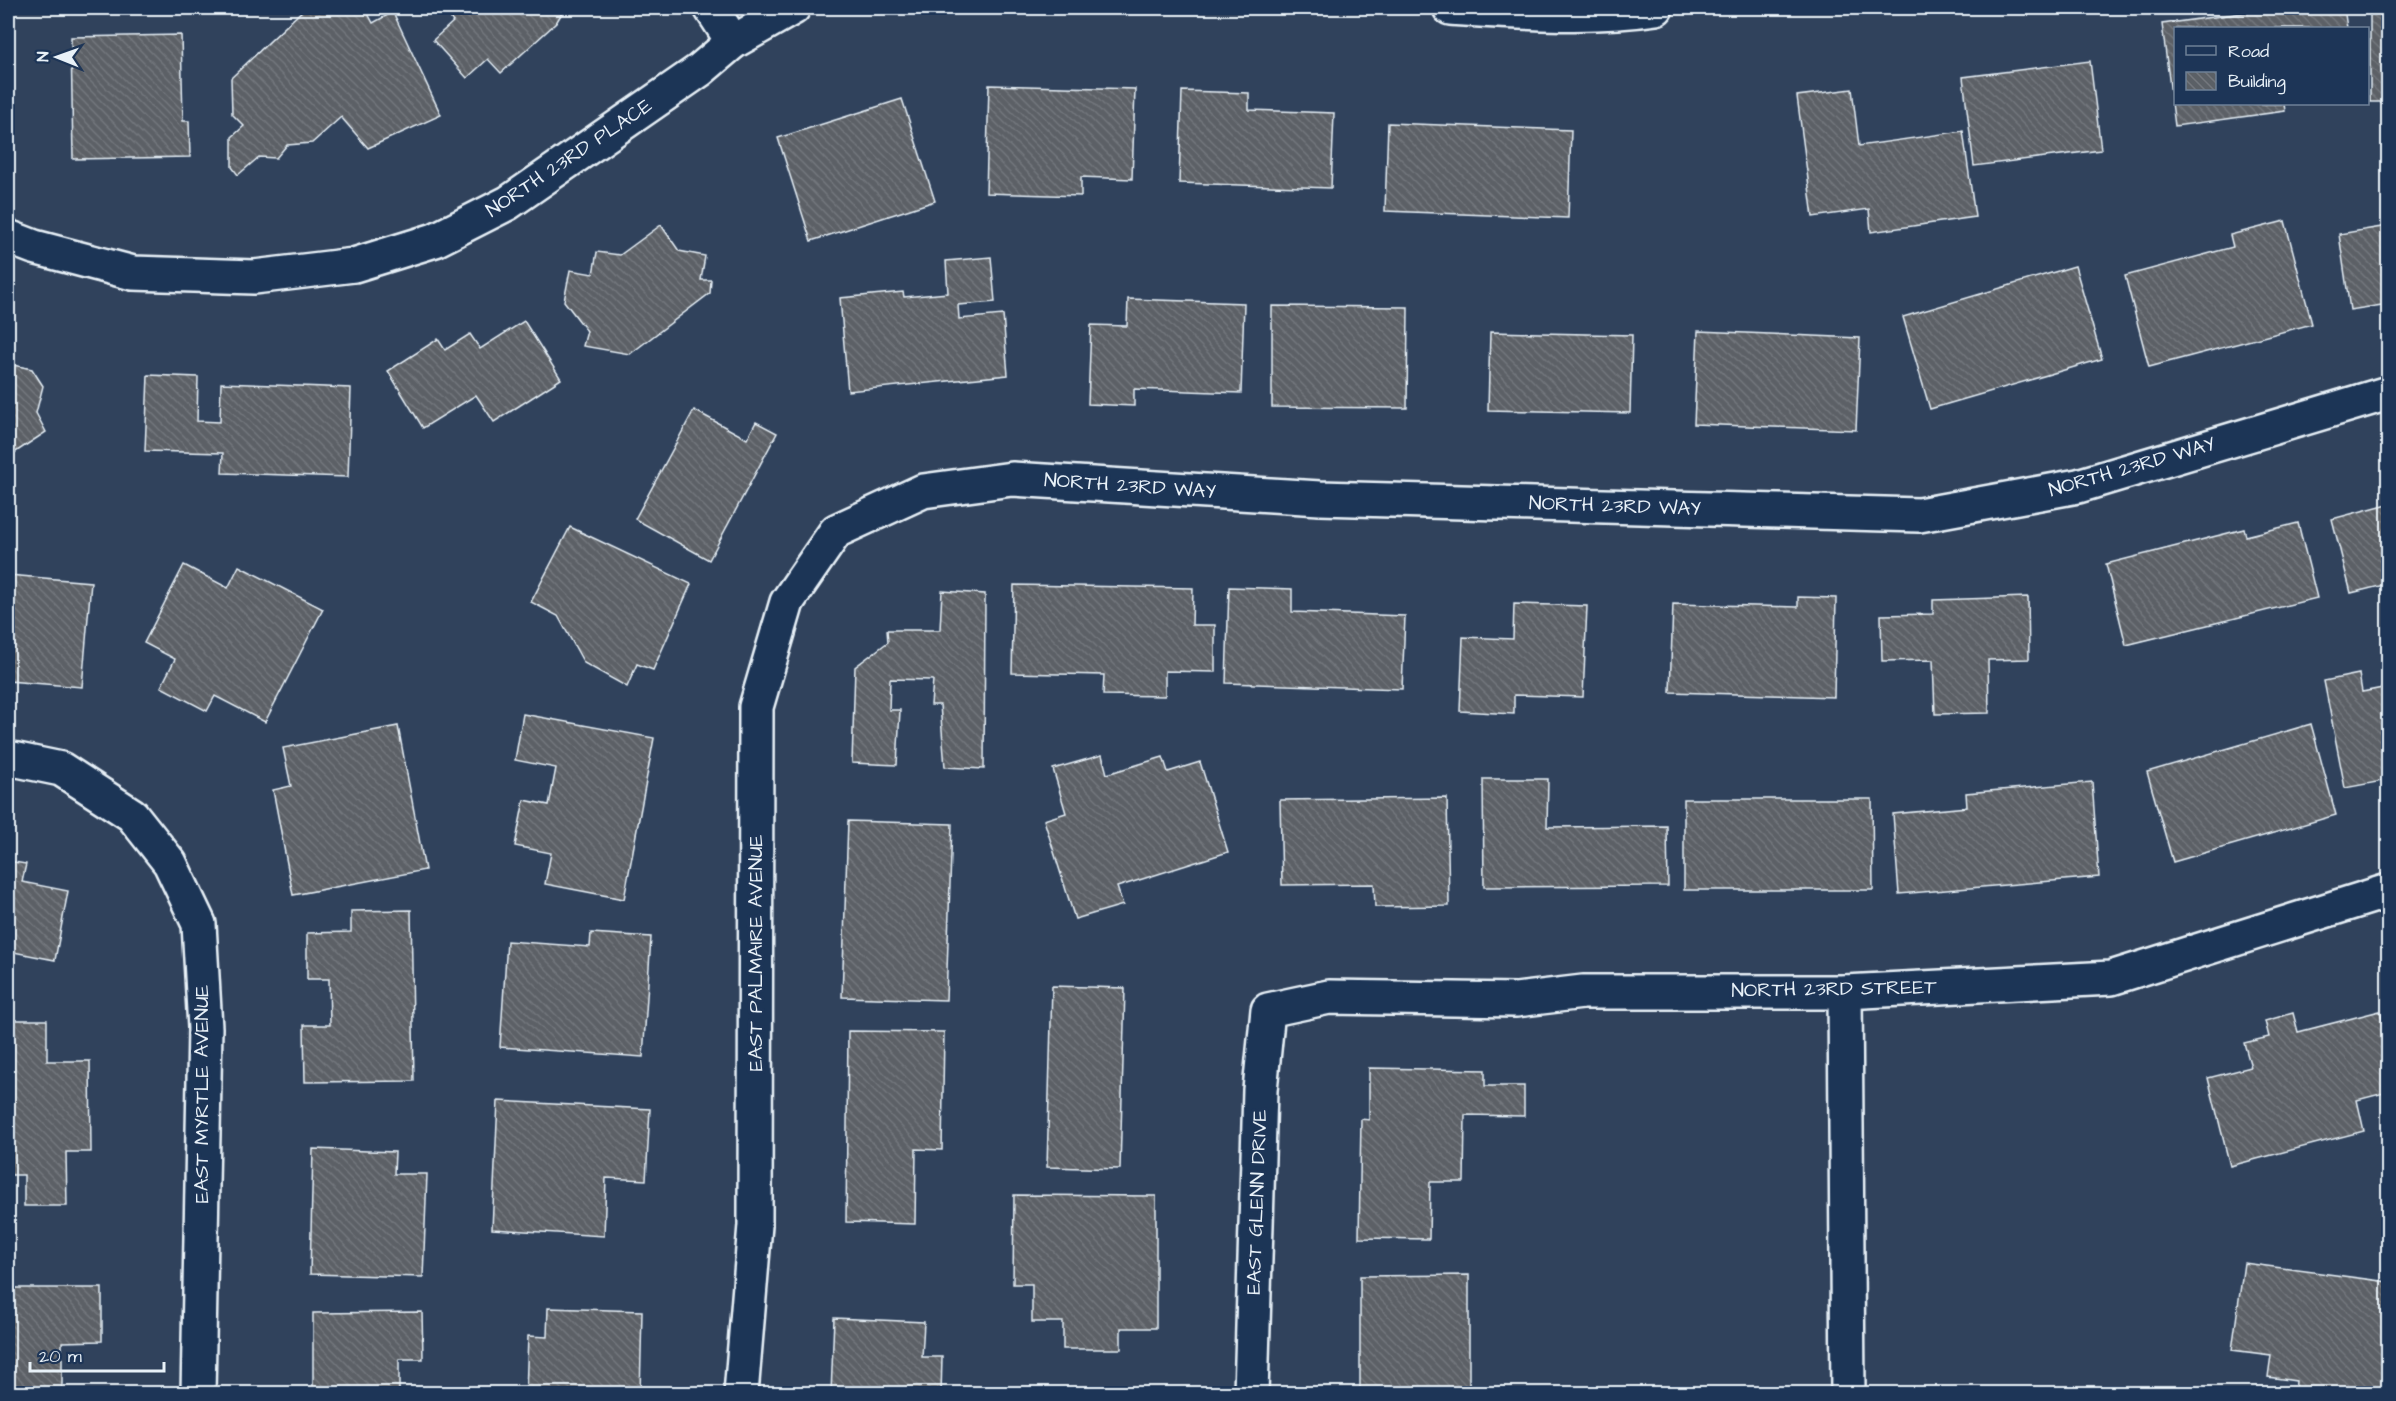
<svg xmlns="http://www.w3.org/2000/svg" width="2396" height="1401" viewBox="0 0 2396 1401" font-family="'Architects Daughter',sans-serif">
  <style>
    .building { fill: url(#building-back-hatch); stroke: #e8f1f8; stroke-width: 1.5 }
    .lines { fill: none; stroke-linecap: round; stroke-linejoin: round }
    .minor-casing { stroke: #e8f1f8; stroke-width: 38 }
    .minor { stroke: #1d3557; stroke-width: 33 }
    .labels { text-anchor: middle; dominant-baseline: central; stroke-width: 6; stroke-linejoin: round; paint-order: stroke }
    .street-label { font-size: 20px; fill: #e8f1f8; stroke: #1d3557 }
  </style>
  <defs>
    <pattern id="building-back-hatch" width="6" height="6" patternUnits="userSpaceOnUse" patternTransform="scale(1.5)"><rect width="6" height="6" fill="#5b6066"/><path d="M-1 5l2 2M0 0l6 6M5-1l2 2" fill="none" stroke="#73777d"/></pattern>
  </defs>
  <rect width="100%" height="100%" fill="#30425c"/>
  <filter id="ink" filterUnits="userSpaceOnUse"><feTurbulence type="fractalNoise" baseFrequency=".0167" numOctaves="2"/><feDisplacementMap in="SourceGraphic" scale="12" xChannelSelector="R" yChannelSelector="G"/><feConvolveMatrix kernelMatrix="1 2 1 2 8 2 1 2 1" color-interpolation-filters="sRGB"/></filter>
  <g filter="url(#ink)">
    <g class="building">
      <polygon points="305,8 365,8 373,23 393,12 441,115 368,148 341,117 312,143 287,145 276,158 259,157 238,175 232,167 232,137 244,126 232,114 231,78"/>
      <polygon points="466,8 565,8 556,23 501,73 488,59 467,78 433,40 453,22 451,19"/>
      <polygon points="2280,8 2344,8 2347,28 2176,28 2176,104 2284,104 2285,111 2175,126 2162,24"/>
      <rect x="2370" y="8" width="18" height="94"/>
      <polygon points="181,35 183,121 189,121 190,157 73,159 71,37"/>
      <polygon points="2090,61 2101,150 1974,166 1963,77"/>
      <polygon points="989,85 1135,89 1132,179 1081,177 1081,196 986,193"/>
      <polygon points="1852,89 1859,146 1963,131 1975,217 1871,232 1869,209 1813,217 1797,96"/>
      <polygon points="1182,91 1249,93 1249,110 1334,113 1331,188 1179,183"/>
      <polygon points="902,99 935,201 811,241 778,138"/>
      <polygon points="1388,123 1571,130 1568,218 1385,211"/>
      <polygon points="2285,221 2312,324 2149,367 2125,276 2233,247 2230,235"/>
      <polygon points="661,225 679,251 705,256 701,280 711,280 710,293 630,354 583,346 587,331 564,301 570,270 593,274 597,252 620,255"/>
      <polygon points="2388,226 2388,304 2350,310 2339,234"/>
      <polygon points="991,257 995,302 958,305 959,319 1003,315 1008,375 848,391 840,298 903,292 904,297 948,293 946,261"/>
      <polygon points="2075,266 2102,359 1930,409 1903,317"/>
      <polygon points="1128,299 1244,303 1241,393 1134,389 1134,406 1088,404 1091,325 1127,326"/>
      <polygon points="1272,306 1408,307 1407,408 1272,407"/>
      <polygon points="524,321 561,379 494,422 476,395 423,428 388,371 438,339 445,350 470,334 480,349"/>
      <polygon points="1698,331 1860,338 1856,430 1694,424"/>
      <polygon points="1490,332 1632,335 1630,413 1488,410"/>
      <polygon points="8,364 32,369 43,386 36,413 46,432 8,457"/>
      <polygon points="148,375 198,377 197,421 220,422 221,383 351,388 348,477 222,473 223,453 145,451"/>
      <polygon points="694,410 747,439 756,422 777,433 709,560 635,519"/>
      <polygon points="2388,504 2388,584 2351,593 2332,519"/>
      <polygon points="2298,523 2317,598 2126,645 2106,564 2244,529 2246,536"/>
      <polygon points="570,527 691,584 653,670 637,664 627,687 584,663 558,616 531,602"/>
      <polygon points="184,565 228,588 239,566 323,609 265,722 215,696 207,711 161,687 175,659 144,643"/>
      <polygon points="8,575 91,582 82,687 8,681"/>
      <polygon points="1014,585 1193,588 1192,625 1215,625 1215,672 1165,671 1165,696 1103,695 1104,675 1012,673"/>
      <polygon points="1229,587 1292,589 1292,612 1405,616 1402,689 1226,683"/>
      <polygon points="942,591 985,594 984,769 945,767 940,705 931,705 933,680 890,679 889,710 900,710 897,765 852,763 855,667 888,642 887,630 940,630"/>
      <polygon points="1798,597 1836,598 1834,697 1670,692 1673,604 1798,607"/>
      <polygon points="2028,597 2029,659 1988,660 1989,713 1935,714 1933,660 1882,661 1881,615 1933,614 1933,600"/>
      <polygon points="1514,604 1587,606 1583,697 1514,695 1514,714 1460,711 1463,637 1513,639"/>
      <polygon points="2359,674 2362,692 2388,687 2388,780 2345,788 2324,681"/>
      <polygon points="523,714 654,738 624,899 545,884 551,853 515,846 524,800 549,805 556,768 515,760"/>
      <polygon points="2311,724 2336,815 2173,862 2147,772"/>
      <polygon points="398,726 425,870 293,895 273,790 291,786 283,748"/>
      <polygon points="1102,755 1107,774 1163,757 1168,772 1200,762 1228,852 1117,887 1123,905 1075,919 1044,820 1066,813 1053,769"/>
      <polygon points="1483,779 1548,779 1547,827 1667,826 1668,886 1484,887"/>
      <polygon points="2092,782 2099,877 1899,894 1893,814 1967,807 1966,793"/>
      <polygon points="1447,798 1449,906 1375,907 1374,884 1282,885 1280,800"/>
      <polygon points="1684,799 1872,799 1873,890 1684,890"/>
      <polygon points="848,821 952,824 946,1000 842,997"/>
      <polygon points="8,861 26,864 22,882 68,891 55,960 8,951"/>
      <polygon points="411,910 414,1081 305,1082 304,1025 330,1025 329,979 307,979 307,933 351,932 351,911"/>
      <polygon points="591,933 651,937 643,1057 500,1047 507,941 590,947"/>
      <polygon points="1052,986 1125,988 1120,1169 1047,1167"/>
      <polygon points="2380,1011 2388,1044 2388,1092 2357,1100 2364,1131 2230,1166 2208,1078 2251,1067 2244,1043 2269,1037 2265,1021 2293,1013 2298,1032"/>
      <polygon points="8,1020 47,1020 47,1061 90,1061 91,1152 66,1152 67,1206 24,1206 24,1175 8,1175"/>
      <polygon points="848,1031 944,1032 942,1150 916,1149 915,1224 846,1222"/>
      <polygon points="1369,1068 1485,1070 1485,1086 1524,1086 1524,1116 1465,1115 1464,1182 1430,1182 1429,1239 1359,1238 1361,1119 1369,1120"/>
      <polygon points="498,1101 650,1109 646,1180 606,1178 604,1236 492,1229"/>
      <polygon points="313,1149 395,1152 394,1174 427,1174 423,1277 310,1274"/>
      <polygon points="1014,1195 1156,1196 1156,1328 1121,1328 1121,1349 1063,1349 1063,1322 1032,1322 1032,1284 1013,1284"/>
      <polygon points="2244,1263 2388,1282 2388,1394 2295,1394 2296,1381 2268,1377 2271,1355 2232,1350"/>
      <polygon points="1469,1275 1469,1394 1360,1394 1360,1276"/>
      <polygon points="8,1288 102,1288 102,1341 62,1342 62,1394 8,1394"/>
      <polygon points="548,1308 642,1311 640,1394 526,1394 528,1336 547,1337"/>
      <polygon points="422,1312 423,1359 399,1359 399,1394 313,1394 313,1313"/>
      <polygon points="834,1318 924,1322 922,1357 942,1357 941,1394 831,1394"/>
    </g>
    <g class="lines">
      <g class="minor-casing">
        <g id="minor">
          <polyline points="711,8 733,42"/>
          <path d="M 1450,8 C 1515,12 1592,18 1656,8"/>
          <polyline points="8,237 34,247 133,273 254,277 354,265 435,240 508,203 700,70 733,42 793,8"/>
          <polyline points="8,758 61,769 132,815 170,863 199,924 205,1028 198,1394"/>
          <polyline points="1845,992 1848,1394"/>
          <polyline points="741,1394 755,1225 756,707 787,602 836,531 923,491 1012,479 1320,498 1919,515 2078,486 2388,393"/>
          <polyline points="1251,1394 1260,1090 1268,1010 1329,997 1516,1000 1583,992 1845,992 2111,978 2388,891"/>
        </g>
      </g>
      <use href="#minor" class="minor"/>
    </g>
  </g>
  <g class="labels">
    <g class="street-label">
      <text transform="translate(569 158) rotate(-34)">NORTH 23RD PLACE</text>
      <text transform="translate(2132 467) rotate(-16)">NORTH 23RD WAY</text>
      <text transform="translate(1130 486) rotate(4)">NORTH 23RD WAY</text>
      <text transform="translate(1615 506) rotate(2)">NORTH 23RD WAY</text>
      <text transform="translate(756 953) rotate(-90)">EAST PALMAIRE AVENUE</text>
      <text transform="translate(1834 989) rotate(-1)">NORTH 23RD STREET</text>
      <text transform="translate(202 1094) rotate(-90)">EAST MYRTLE AVENUE</text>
      <text transform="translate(1257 1202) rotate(-88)">EAST GLENN DRIVE</text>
    </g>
  </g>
  <rect width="2396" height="1401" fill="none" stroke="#1d3557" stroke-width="30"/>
  <rect x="15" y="15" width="2366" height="1371" fill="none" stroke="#e8f1f8" stroke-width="2" filter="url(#ink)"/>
  <rect x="2174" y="27" width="195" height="78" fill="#1d3557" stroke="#6e8097" stroke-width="1.5"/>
  <rect x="2186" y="46" width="30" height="9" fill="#1d3557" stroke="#6e8097" stroke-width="1.5"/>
  <text x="2228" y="57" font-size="18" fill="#e8f1f8">Road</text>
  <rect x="2186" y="72" width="30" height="18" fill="url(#building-back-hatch)" stroke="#6e8097" stroke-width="1.5"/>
  <text x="2228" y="87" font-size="18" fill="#e8f1f8">Building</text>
  <g transform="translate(57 57) rotate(271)" stroke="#1d3557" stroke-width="4.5" paint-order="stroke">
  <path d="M0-4.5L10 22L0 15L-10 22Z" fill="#e8f1f8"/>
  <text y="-9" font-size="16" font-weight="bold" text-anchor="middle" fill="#e8f1f8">N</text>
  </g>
  <path d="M30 1362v9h134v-9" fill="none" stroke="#e8f1f8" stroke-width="3"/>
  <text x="39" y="1362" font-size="18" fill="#e8f1f8" stroke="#1d3557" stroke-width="4.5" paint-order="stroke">20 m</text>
</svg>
